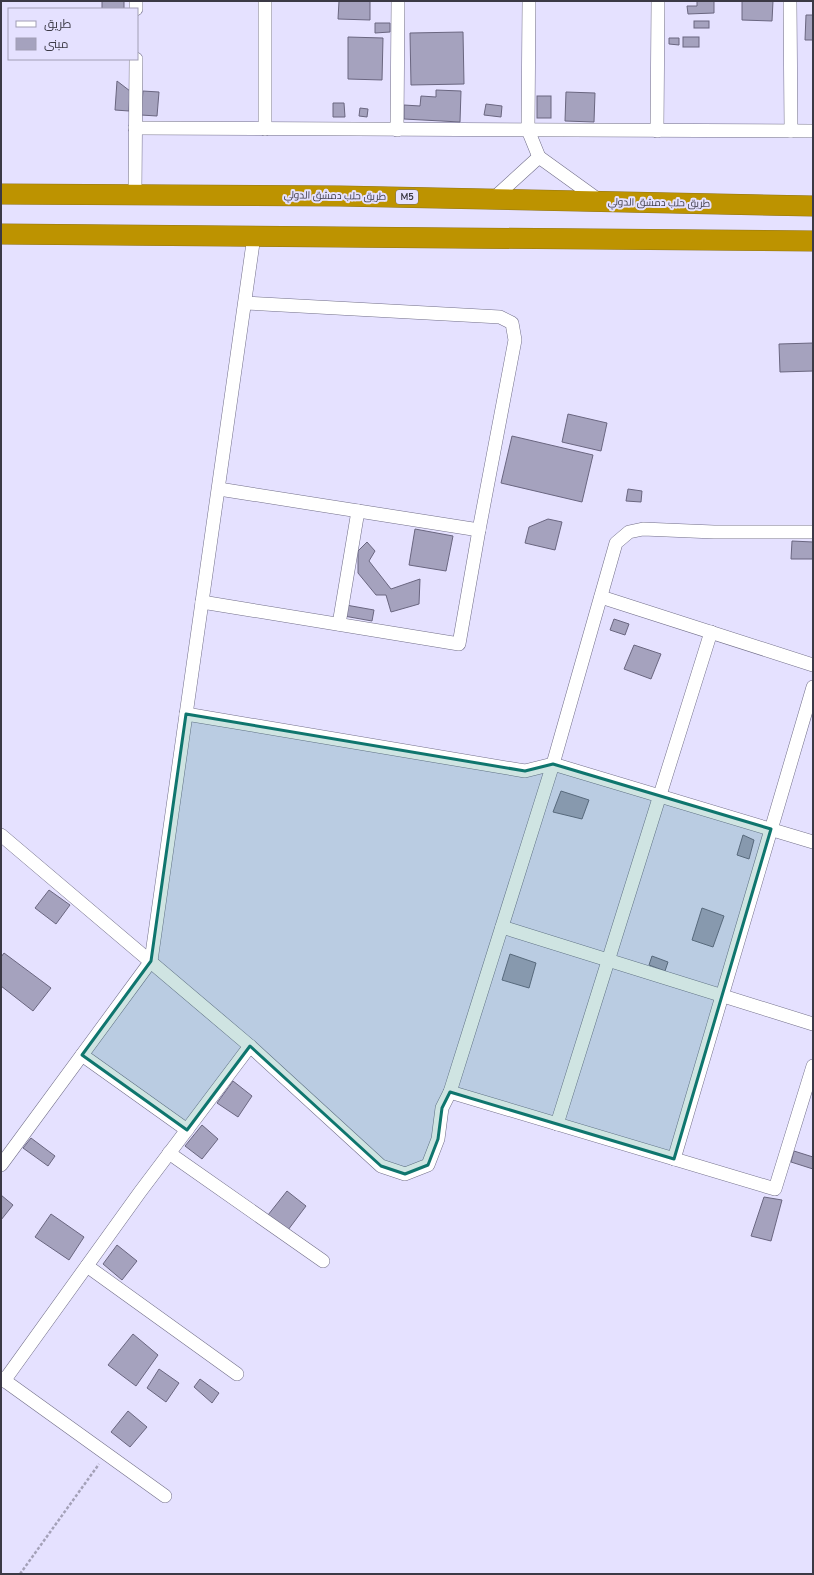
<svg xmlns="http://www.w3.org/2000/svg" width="814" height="1575" viewBox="0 0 814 1575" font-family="'Nunito Sans',Cairo,sans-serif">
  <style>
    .building { fill: #a5a2be; stroke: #6a6680 }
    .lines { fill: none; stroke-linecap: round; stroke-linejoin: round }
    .minor-casing { stroke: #726f89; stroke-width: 14 }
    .highway-casing { stroke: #907418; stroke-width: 21 }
    .path { stroke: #a4a1b8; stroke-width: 2.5; stroke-dasharray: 3 2; stroke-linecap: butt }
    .minor { stroke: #fff; stroke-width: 13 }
    .highway { stroke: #bd9300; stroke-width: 20 }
    .marked { fill: #0f766e; fill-opacity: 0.2; stroke: #0f766e; stroke-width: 3; stroke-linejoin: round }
    .labels { text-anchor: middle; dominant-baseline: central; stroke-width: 4; stroke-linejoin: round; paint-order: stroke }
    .shield { fill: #e5e1ff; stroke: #6e6b7d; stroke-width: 1 }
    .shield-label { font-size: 9px; font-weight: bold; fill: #3b3945 }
    .street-label { font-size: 10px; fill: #3b3945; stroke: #e5e1ff }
  </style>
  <rect width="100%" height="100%" fill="#e5e1ff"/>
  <g class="building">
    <rect x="102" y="1" width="22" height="8"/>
    <polygon points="339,1 370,1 370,20 338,19"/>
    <polygon points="697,1 714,1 714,13 688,14 687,6 697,6"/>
    <polygon points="742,1 773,1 772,21 742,20"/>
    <polygon points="806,15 813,15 813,40 805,40"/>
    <rect x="694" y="21" width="15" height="7"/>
    <polygon points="375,23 390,23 390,32 375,33"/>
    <polygon points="463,32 464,84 411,85 410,33"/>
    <polygon points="348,37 383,38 382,80 348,79"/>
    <rect x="683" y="37" width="16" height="10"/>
    <polygon points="669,38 679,38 679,45 669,44"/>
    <polygon points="117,81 130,91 129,111 115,110"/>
    <polygon points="436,90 461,91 460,122 404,119 404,105 420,106 421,96 436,97"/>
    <polygon points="143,91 159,92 157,116 141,115"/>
    <polygon points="566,92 595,93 594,122 565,121"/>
    <rect x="537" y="96" width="14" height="22"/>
    <polygon points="333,103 344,103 345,117 333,117"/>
    <polygon points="486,104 502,106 501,117 484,115"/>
    <polygon points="360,108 368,109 367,117 359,116"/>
    <polygon points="813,343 813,371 780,372 779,344"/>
    <polygon points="568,414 607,423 601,451 562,442"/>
    <polygon points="512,436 593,455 582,502 501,483"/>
    <polygon points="628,489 642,491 641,502 626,501"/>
    <polygon points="548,519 562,522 555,550 525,543 529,527"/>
    <polygon points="415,529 453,536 446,571 409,565"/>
    <polygon points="792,541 813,542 813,559 791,559"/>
    <polygon points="367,542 375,551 369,561 391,589 420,579 419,604 391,612 386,595 376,595 358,573 358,551"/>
    <polygon points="346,605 374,610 372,621 344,616"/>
    <polygon points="614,619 629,624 625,635 610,630"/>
    <polygon points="634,645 661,654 651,679 624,669"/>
    <polygon points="561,791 589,800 582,819 553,812"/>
    <polygon points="743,835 754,840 749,859 737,855"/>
    <polygon points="49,890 70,905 56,924 35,908"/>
    <polygon points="702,908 724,916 713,947 692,940"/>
    <polygon points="4,953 51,988 33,1011 1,986 1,957"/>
    <polygon points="510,954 536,963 529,988 502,980"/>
    <polygon points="652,956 668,962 665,971 649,965"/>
    <polygon points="233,1081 252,1096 238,1117 217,1103"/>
    <polygon points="202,1125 218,1139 202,1159 185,1146"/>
    <polygon points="31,1138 55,1156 48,1166 23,1148"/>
    <polygon points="794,1151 813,1157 813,1169 791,1162"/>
    <polygon points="287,1191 306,1206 288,1230 268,1215"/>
    <polygon points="1,1195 13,1205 1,1220"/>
    <polygon points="764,1197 782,1200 771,1241 751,1236"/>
    <polygon points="51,1214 84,1237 69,1260 35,1237"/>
    <polygon points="117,1245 137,1261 122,1280 103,1264"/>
    <polygon points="133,1334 158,1355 136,1386 108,1365"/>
    <polygon points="159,1369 179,1383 166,1402 147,1388"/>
    <polygon points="200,1379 219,1393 212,1403 194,1387"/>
    <polygon points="128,1411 147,1427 130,1447 111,1432"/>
  </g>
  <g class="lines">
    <g class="minor-casing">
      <g id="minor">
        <polyline points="265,1 265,129"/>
        <polyline points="529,1 528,130 539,157"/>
        <polyline points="790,1 791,131"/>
        <polyline points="136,9 136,1"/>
        <polyline points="135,128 813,131"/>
        <polyline points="397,130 398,1"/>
        <polyline points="657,131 658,1"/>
        <polyline points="135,195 136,59"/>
        <polyline points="493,199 539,157 600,201"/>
        <polyline points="245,303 500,317 512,323 515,340 479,530"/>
        <polyline points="601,597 813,665"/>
        <polyline points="202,602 459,644 479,530 219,489"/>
        <polyline points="339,624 358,511"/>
        <polyline points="186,714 525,771 553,764 813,842"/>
        <polyline points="1,835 250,1046 381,1166 405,1174 428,1165 438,1139 442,1108 450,1092 553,764 616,543 629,532 643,529 714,532 813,532"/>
        <polyline points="502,927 813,1024"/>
        <polyline points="82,1055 187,1130"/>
        <polyline points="450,1092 775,1189 813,1066"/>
        <polyline points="557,1124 711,632"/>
        <polyline points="169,1153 323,1261"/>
        <polyline points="674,1159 813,687"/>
        <polyline points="1,1165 151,961 254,236"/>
        <polyline points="87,1266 237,1374"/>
        <polyline points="1,1378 165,1496"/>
        <polyline points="4,1381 140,1192 250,1046"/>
      </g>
    </g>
    <g class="highway-casing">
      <g id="highway">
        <polyline points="1,194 340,196 813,206"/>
        <polyline points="1,234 813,241"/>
      </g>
    </g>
    <polyline class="path" points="20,1574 99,1464"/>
    <use href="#minor" class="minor"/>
    <use href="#highway" class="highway"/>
  </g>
  <path class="marked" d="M 186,714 L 525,771 L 553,764 L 771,829 L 674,1159 L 450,1092 L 442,1108 L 438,1139 L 428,1165 L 405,1174 L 381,1166 L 250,1046 L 187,1130 L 82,1055 L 151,961 Z"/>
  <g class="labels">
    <rect class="shield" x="396" y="190" width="22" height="14" rx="3"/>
    <g class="shield-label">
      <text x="407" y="197">M5</text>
    </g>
    <g class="street-label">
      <text transform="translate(335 196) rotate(1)">طريق حلب دمشق الدولي</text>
      <text transform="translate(659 203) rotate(1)">طريق حلب دمشق الدولي</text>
    </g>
  </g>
  <rect width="814" height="1575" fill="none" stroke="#3b3945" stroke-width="4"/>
  <rect x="8" y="8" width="130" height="52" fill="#e5e1ff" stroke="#a19eb5"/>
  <rect x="16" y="21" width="20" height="6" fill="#ffffff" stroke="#a19eb5"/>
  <text x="44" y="28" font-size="12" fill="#3b3945">طريق</text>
  <rect x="16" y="38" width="20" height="12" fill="#a5a2be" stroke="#a19eb5"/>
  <text x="44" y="48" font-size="12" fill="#3b3945">مبنى</text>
</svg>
